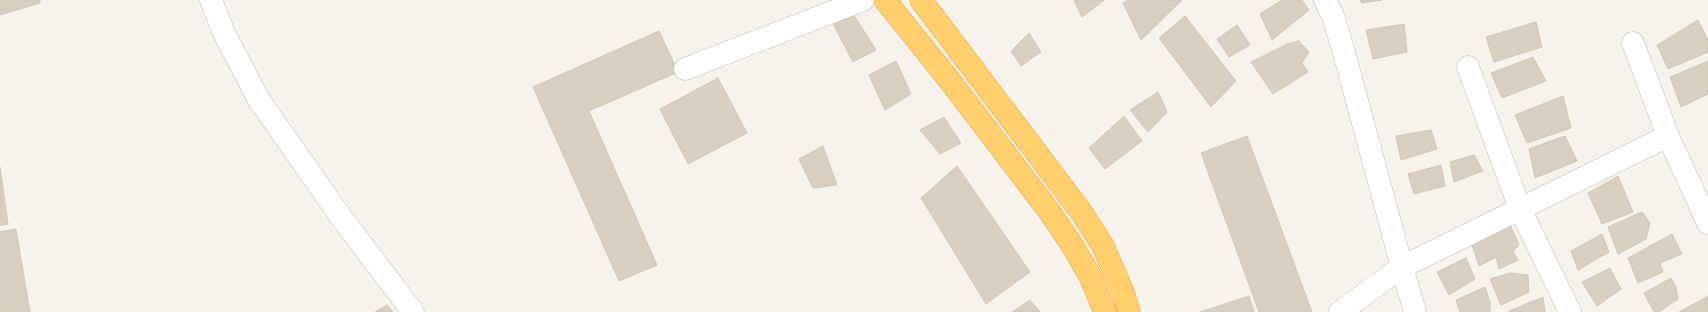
<svg xmlns="http://www.w3.org/2000/svg" width="1708" height="312" viewBox="0 0 1708 312" font-family="'DM Sans',sans-serif">
  <style>
    .building { fill: #d8cfc1; stroke: #d3c7b4 }
    .lines { fill: none; stroke-linecap: round; stroke-linejoin: round }
    .minor-casing { stroke: #c2bbae; stroke-width: 23 }
    .highway-casing { stroke: #e0a43c; stroke-width: 23 }
    .minor { stroke: #fff; stroke-width: 22 }
    .highway { stroke: #ffcf6e; stroke-width: 22 }
  </style>
  <rect width="100%" height="100%" fill="#f6f3ec"/>
  <g class="building">
    <polygon points="0,0 40,0 40,3 0,15"/>
    <polygon points="1074,0 1104,0 1082,17"/>
    <polygon points="1128,0 1182,0 1141,40 1123,3"/>
    <polygon points="1282,0 1302,0 1309,10 1272,40 1260,14"/>
    <polygon points="1360,0 1382,0 1362,3"/>
    <polygon points="848,6 876,50 853,62 830,18"/>
    <polygon points="1185,16 1236,81 1211,107 1159,38"/>
    <polygon points="1698,20 1708,40 1708,52 1668,69 1657,45"/>
    <polygon points="1536,22 1542,47 1494,62 1486,37"/>
    <polygon points="1404,24 1407,52 1373,59 1366,30"/>
    <polygon points="1237,25 1250,45 1229,57 1217,39"/>
    <polygon points="659,31 678,72 589,111 657,265 619,281 533,87"/>
    <polygon points="1029,33 1041,52 1021,66 1011,51"/>
    <polygon points="1299,41 1309,52 1302,63 1308,72 1273,94 1251,62 1287,44"/>
    <polygon points="1533,57 1546,81 1502,98 1491,73"/>
    <polygon points="896,61 911,94 885,110 869,75"/>
    <polygon points="1708,61 1708,94 1681,107 1670,77"/>
    <polygon points="718,78 747,133 688,164 660,109"/>
    <polygon points="1158,92 1167,112 1148,132 1130,110"/>
    <polygon points="1563,96 1571,128 1527,143 1515,115"/>
    <polygon points="1124,116 1142,141 1105,169 1089,148"/>
    <polygon points="944,117 961,143 940,154 920,130"/>
    <polygon points="1431,130 1437,149 1401,160 1396,136"/>
    <polygon points="1247,136 1312,312 1259,312 1201,153"/>
    <polygon points="1565,136 1577,161 1535,178 1529,149"/>
    <polygon points="823,146 837,185 813,188 799,159"/>
    <polygon points="1474,155 1483,171 1454,182 1450,162"/>
    <polygon points="1441,165 1445,186 1414,194 1408,174"/>
    <polygon points="957,166 1030,272 986,304 921,198"/>
    <polygon points="0,167 8,224 0,225"/>
    <polygon points="1618,176 1633,212 1602,224 1588,193"/>
    <polygon points="1642,212 1650,223 1646,239 1618,254 1608,227"/>
    <polygon points="1510,225 1519,244 1513,252 1518,260 1499,269 1496,257 1479,266 1472,245"/>
    <polygon points="16,229 30,312 0,312 0,232"/>
    <polygon points="1602,234 1609,252 1578,270 1571,251"/>
    <polygon points="1672,234 1682,254 1660,263 1663,272 1638,283 1628,258"/>
    <polygon points="1466,258 1475,279 1449,295 1437,272"/>
    <polygon points="1610,268 1621,289 1597,306 1582,282"/>
    <polygon points="1510,273 1528,275 1529,292 1501,305 1490,279"/>
    <polygon points="1671,278 1676,287 1678,299 1659,312 1654,312 1644,293"/>
    <polygon points="1485,287 1490,302 1490,312 1460,312 1456,300"/>
    <polygon points="1249,296 1254,312 1200,312"/>
    <polygon points="1708,296 1708,312 1679,312"/>
    <polygon points="1543,297 1545,312 1510,312 1509,311"/>
    <polygon points="1030,300 1040,312 1012,312"/>
    <polygon points="387,305 393,312 375,312"/>
  </g>
  <g class="lines">
    <g class="minor-casing">
      <g id="minor">
        <polyline points="211,0 224,33 259,100 341,217 413,312"/>
        <polyline points="1325,0 1333,16 1343,49 1402,267 1415,312"/>
        <polyline points="1633,43 1668,136 1708,223"/>
        <polyline points="1468,67 1520,209 1570,312"/>
        <polyline points="685,69 863,0"/>
        <polyline points="1340,312 1402,267 1668,136"/>
      </g>
    </g>
    <g class="highway-casing">
      <g id="highway">
        <polyline points="885,0 950,81 1049,211 1072,245 1090,276 1105,312"/>
        <polyline points="921,0 1082,213 1103,246 1123,292 1129,312"/>
      </g>
    </g>
    <use href="#minor" class="minor"/>
    <use href="#highway" class="highway"/>
  </g>
</svg>
